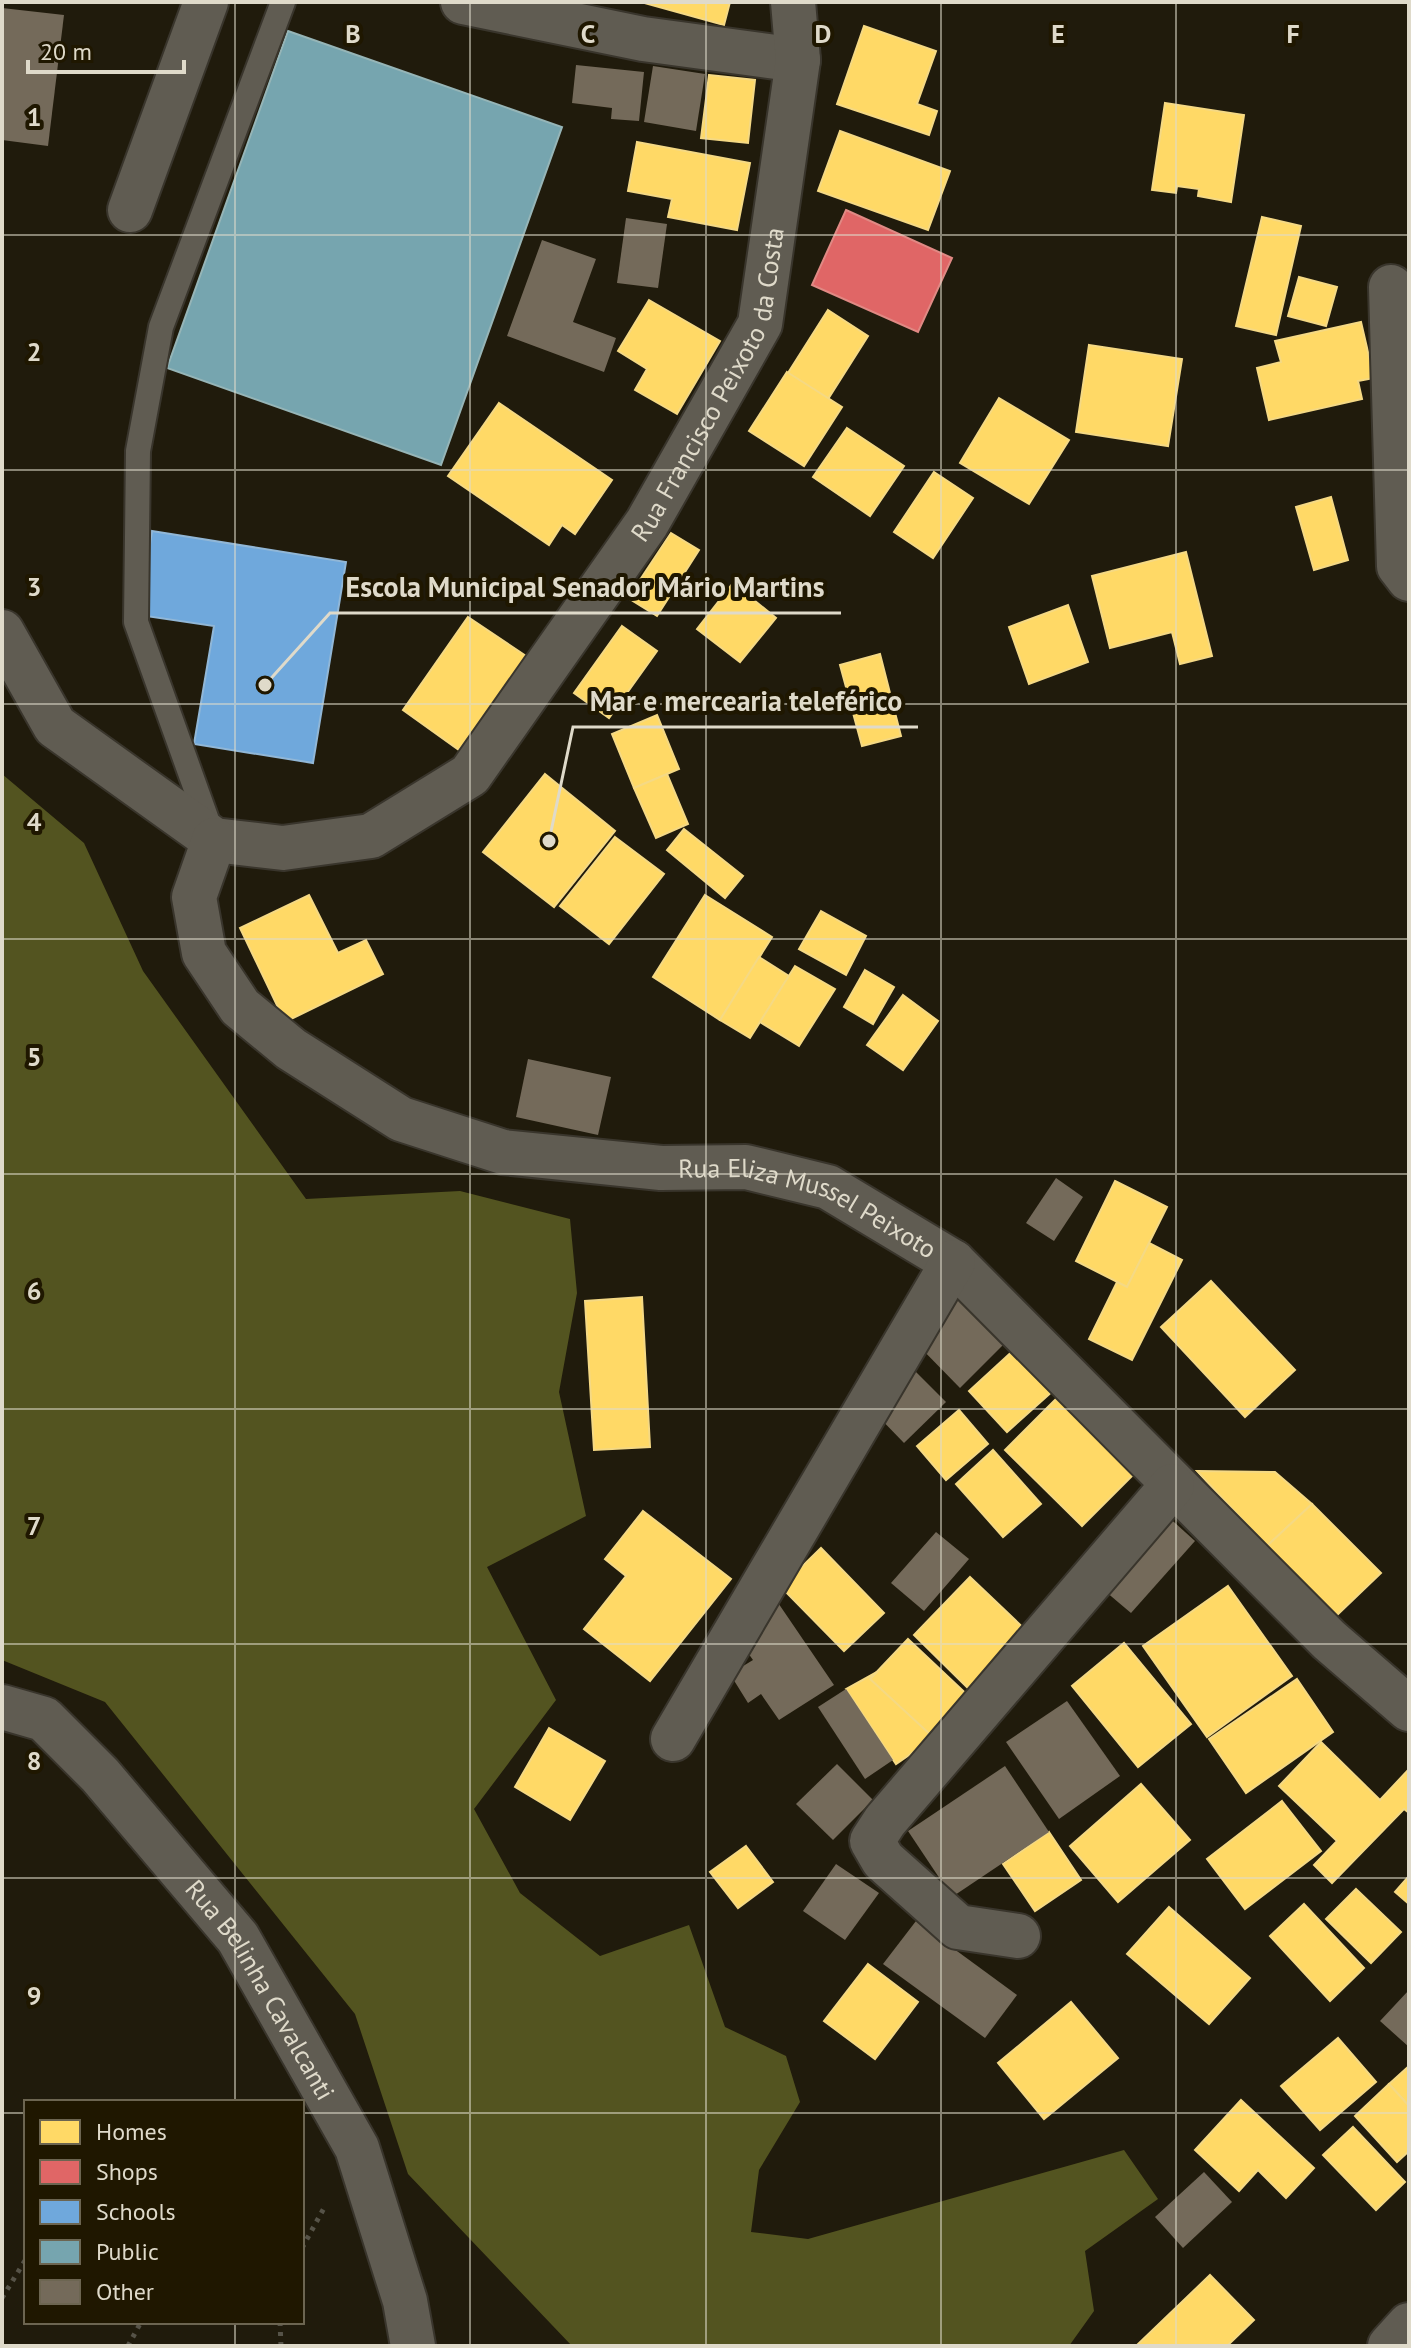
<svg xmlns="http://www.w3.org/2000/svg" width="1411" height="2348" viewBox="0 0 1411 2348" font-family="'PT Sans',sans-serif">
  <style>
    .forest { fill: #535420 }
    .homes { fill: #ffd966; stroke: #f5d984; stroke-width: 2 }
    .shops { fill: #e06666; stroke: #e08984; stroke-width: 2 }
    .schools { fill: #6fa8dc; stroke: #91b7d7; stroke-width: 2 }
    .public { fill: #76a5af; stroke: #96b5b7; stroke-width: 2 }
    .building { fill: #746a5a }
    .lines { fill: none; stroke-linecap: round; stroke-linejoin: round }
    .service-casing { stroke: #39352c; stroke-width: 28 }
    .minor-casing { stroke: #39352c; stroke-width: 48 }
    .path { stroke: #565348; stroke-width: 5; stroke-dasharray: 4 6; stroke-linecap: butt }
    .service { stroke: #605c52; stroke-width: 24 }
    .minor { stroke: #605c52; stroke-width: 44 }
    .grid { fill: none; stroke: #dfdaca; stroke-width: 2; stroke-opacity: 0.55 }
    .labels { text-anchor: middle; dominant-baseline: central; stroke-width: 8; stroke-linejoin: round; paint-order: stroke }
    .street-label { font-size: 26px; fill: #dfdaca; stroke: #1f1700 }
    .grid-label { font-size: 26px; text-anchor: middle; font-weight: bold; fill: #dfdaca; stroke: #1f1700; stroke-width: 8; stroke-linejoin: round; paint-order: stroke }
    .leader { fill: none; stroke: #dfdaca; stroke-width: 3 }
    .callout-dot { fill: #dfdaca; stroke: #1f1700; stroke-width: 3 }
    .callout-label { font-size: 28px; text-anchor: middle; font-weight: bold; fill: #dfdaca; stroke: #1f1700; stroke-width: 8; stroke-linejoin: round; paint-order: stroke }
  </style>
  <rect width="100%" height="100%" fill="#201b0c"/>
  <polygon class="forest" points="2,774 84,843 143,971 306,1199 460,1191 570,1219 577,1293 559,1392 586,1516 487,1567 556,1700 474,1809 520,1893 600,1956 689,1925 725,2027 786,2056 800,2102 759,2170 751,2232 808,2239 1124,2150 1158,2199 1085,2251 1094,2311 1069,2346 572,2346 408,2174 355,2014 105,1702 2,1660"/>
  <g class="homes">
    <polygon points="641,2 730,2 724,25"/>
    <polygon points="864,26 936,51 917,104 937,111 929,135 837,104"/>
    <polygon points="709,75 755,80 748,143 701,138"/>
    <polygon points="1165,103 1244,115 1231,202 1198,196 1199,189 1177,186 1176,193 1152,190"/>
    <polygon points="840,131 950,171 928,230 818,191"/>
    <polygon points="637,142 750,163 737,230 668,217 672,199 628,191"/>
    <polygon points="1262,217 1301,226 1276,335 1236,326"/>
    <polygon points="1299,277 1337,287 1326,326 1288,316"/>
    <polygon points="649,300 720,341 677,414 635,390 647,369 618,351"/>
    <polygon points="828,310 868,336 828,399 788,373"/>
    <polygon points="1361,322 1374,378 1358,381 1362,399 1269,420 1257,368 1281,362 1275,341"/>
    <polygon points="1089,345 1182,359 1168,446 1076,432"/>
    <polygon points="787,372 842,407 804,466 749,431"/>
    <polygon points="999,398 1069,440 1029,504 960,463"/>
    <polygon points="499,403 612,480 575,534 562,525 549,545 448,476"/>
    <polygon points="847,428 904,466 870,516 813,477"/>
    <polygon points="934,472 973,498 933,558 894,532"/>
    <polygon points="1331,497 1348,560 1314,570 1296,507"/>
    <polygon points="671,533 699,550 657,616 628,598"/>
    <polygon points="1186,552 1212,656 1180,664 1172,632 1110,648 1092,576"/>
    <polygon points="733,583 776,618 740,662 697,629"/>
    <polygon points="1068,605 1088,662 1029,684 1009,627"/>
    <polygon points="468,617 526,656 459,750 403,710"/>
    <polygon points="622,626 657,651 609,718 574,693"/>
    <polygon points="880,654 901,736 862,746 840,665"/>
    <polygon points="657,715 679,769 634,788 612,734"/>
    <polygon points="545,774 615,831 554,907 483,852"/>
    <polygon points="667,774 688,824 656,838 634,788"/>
    <polygon points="684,829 743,876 725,898 667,850"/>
    <polygon points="615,837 664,874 609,944 560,906"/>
    <polygon points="309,895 338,953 366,940 383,974 285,1022 240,928"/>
    <polygon points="705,895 772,937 720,1020 653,977"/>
    <polygon points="821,911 866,936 846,975 799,949"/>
    <polygon points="759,957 789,976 750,1038 720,1020"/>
    <polygon points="795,966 835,989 799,1046 760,1022"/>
    <polygon points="865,970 894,987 873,1024 844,1007"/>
    <polygon points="903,995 938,1021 903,1070 867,1045"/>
    <polygon points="1115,1181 1167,1207 1127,1287 1076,1261"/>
    <polygon points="1149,1243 1182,1260 1132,1360 1089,1339 1117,1282 1127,1287"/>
    <polygon points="1211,1281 1295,1370 1245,1417 1161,1327"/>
    <polygon points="642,1297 650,1447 594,1450 585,1301"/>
    <polygon points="1016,1348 1054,1390 1007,1432 969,1391"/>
    <polygon points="1061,1394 1137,1471 1082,1526 1005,1450"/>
    <polygon points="959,1410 988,1444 946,1480 917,1446"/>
    <polygon points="993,1450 1041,1504 1003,1537 956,1484"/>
    <polygon points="1197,1471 1275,1472 1312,1504 1267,1546"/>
    <polygon points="1312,1504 1381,1573 1336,1616 1267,1546"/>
    <polygon points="643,1511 731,1579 650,1681 584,1629 626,1576 605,1559"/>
    <polygon points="821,1548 884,1613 844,1651 781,1587"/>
    <polygon points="970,1577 1034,1638 976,1696 914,1635"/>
    <polygon points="1228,1586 1292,1676 1207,1737 1143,1646"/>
    <polygon points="908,1639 976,1703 938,1743 870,1679"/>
    <polygon points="1124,1643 1191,1724 1138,1767 1072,1686"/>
    <polygon points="877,1672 870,1679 934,1738 896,1764 846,1689"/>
    <polygon points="1297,1679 1333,1732 1246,1793 1209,1739"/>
    <polygon points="549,1728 605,1761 570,1820 515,1787"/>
    <polygon points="1321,1742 1380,1800 1409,1769 1409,1813 1404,1809 1332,1883 1314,1865 1337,1841 1279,1786"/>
    <polygon points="1141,1784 1190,1840 1118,1902 1070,1846"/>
    <polygon points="1282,1801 1321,1851 1245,1909 1207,1859"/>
    <polygon points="1049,1832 1081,1880 1035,1911 1003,1864"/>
    <polygon points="746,1846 773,1882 738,1908 710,1872"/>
    <polygon points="1409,1876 1409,1904 1395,1892"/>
    <polygon points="1356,1889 1401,1932 1371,1963 1326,1919"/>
    <polygon points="1304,1904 1364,1968 1330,2001 1270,1936"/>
    <polygon points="1169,1907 1250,1978 1209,2024 1127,1954"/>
    <polygon points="868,1964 918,2002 875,2059 824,2021"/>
    <polygon points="1071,2002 1118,2058 1044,2119 998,2063"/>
    <polygon points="1338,2038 1376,2082 1320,2130 1281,2086"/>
    <polygon points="1408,2067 1409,2068 1409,2106 1389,2084"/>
    <polygon points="1389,2084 1409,2106 1409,2151 1397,2162 1355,2116"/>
    <polygon points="1241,2100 1314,2168 1286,2198 1258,2170 1239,2191 1195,2150"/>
    <polygon points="1353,2127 1405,2182 1376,2210 1323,2155"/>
    <polygon points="1210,2275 1254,2320 1227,2346 1136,2346"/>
  </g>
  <polygon class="shops" points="846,210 952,258 918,332 812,285"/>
  <polygon class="schools" points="152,531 346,562 313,763 194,744 214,626 139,615"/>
  <polygon class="public" points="288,31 562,127 441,465 167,368"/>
  <g class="building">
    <polygon points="2,8 64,15 48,146 2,140"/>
    <polygon points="576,65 644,72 639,121 611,119 612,108 572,103"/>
    <polygon points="653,66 705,74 696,131 644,122"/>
    <polygon points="626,218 667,224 658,288 617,283"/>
    <polygon points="542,240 596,259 573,322 616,338 604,372 507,336"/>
    <polygon points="528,1059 611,1077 598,1135 516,1117"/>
    <polygon points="1056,1178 1083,1197 1054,1241 1026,1223"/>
    <polygon points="953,1283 1007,1341 960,1388 915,1342"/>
    <polygon points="915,1371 946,1402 904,1443 873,1411"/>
    <polygon points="1164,1513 1195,1541 1131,1613 1099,1586"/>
    <polygon points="936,1532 969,1559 924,1611 891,1583"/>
    <polygon points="770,1591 834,1685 779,1720 761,1694 748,1703 730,1674 753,1660 738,1639"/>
    <polygon points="846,1689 893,1760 865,1779 818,1707"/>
    <polygon points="1067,1701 1120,1776 1059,1819 1006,1742"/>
    <polygon points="837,1764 873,1800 833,1840 796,1804"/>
    <polygon points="1005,1766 1049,1832 952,1897 908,1831"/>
    <polygon points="836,1864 879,1893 845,1940 803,1911"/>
    <polygon points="916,1921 1017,1995 985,2038 883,1964"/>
    <polygon points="1409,1990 1409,2047 1380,2021"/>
    <polygon points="1204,2172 1232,2202 1183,2248 1155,2217"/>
  </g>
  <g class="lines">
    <g class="service-casing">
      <polyline id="service" points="212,834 136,622 138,451 161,327 283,2"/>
    </g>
    <g class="minor-casing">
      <g id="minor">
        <polyline points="463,2 643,39 798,60"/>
        <polyline points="130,210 206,2"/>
        <polyline points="1391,287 1399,566 1409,579"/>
        <path id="s1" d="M 2,632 L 55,726 L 214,840 L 283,848 L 371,836 L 470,775 L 647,523 L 760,324 L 798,60 L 793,2"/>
        <path id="s2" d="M 214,840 L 194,897 L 204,953 L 240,1007 L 291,1049 L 401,1119 L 503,1152 L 661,1168 L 746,1167 L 828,1187 L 953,1262 L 1329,1640 L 1409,1709"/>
        <path id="s3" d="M 2,1707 L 44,1719 L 100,1775 L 238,1938 L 357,2148 L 405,2301 L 413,2346"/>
        <polyline points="673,1739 953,1262"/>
        <polyline points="1018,1936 958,1927 883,1860 872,1841 885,1821 1172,1486"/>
        <polyline points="1390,2346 1409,2325"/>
      </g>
    </g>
    <g class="path">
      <polyline points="302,2248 324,2208"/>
      <polyline points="2,2298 26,2259"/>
      <polyline points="280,2322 281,2346"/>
      <polyline points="128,2346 141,2322"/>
    </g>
    <use href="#service" class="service"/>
    <use href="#minor" class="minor"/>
  </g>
  <path class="grid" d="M 235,2 L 235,2102M 470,2 L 470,2346M 706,2 L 706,2346M 941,2 L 941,2346M 1176,2 L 1176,2346M 2,235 L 1409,235M 2,470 L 1409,470M 2,704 L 1409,704M 2,939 L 1409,939M 2,1174 L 1409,1174M 2,1409 L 1409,1409M 2,1644 L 1409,1644M 2,1878 L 1409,1878M 2,2113 L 26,2113M 302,2113 L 1409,2113M 235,2322 L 235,2346"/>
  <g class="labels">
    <g class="street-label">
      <text stroke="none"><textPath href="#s1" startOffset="1040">Rua Francisco Peixoto da Costa</textPath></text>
      <text stroke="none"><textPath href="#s2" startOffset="800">Rua Eliza Mussel Peixoto</textPath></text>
      <text stroke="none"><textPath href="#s3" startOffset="392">Rua Belinha Cavalcanti</textPath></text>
    </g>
  </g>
  <g class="grid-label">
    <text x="353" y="43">B</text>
    <text x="588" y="43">C</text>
    <text x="823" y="43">D</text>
    <text x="1058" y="43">E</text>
    <text x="1293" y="43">F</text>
    <text x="34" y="126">1</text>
    <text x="34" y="361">2</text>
    <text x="34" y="596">3</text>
    <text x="34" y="831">4</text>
    <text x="34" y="1066">5</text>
    <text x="34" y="1300">6</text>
    <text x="34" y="1535">7</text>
    <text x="34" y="1770">8</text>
    <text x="34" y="2005">9</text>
  </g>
  <path class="leader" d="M265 685L330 613H841M549 841L573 727H918"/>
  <g class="callout-dot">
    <circle cx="265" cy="685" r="8"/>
    <circle cx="549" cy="841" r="8"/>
  </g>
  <g class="callout-label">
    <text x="585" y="597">Escola Municipal Senador Mário Martins</text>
    <text x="746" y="711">Mar e mercearia teleférico</text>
  </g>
  <rect width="1411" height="2348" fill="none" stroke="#dfdaca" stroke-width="8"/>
  <rect x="24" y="2100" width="280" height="224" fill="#1f1700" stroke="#6c6551" stroke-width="2"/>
  <rect x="40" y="2120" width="40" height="24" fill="#ffd966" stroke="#6c6551" stroke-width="2"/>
  <text x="96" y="2140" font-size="24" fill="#dfdaca">Homes</text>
  <rect x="40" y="2160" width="40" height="24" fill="#e06666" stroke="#6c6551" stroke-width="2"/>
  <text x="96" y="2180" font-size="24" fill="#dfdaca">Shops</text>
  <rect x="40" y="2200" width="40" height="24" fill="#6fa8dc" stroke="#6c6551" stroke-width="2"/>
  <text x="96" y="2220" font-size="24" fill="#dfdaca">Schools</text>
  <rect x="40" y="2240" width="40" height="24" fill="#76a5af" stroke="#6c6551" stroke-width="2"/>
  <text x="96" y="2260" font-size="24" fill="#dfdaca">Public</text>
  <rect x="40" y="2280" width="40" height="24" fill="#746a5a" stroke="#6c6551" stroke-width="2"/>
  <text x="96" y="2300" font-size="24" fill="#dfdaca">Other</text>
  <path d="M28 60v12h156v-12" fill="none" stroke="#dfdaca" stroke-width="4"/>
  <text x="40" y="60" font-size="24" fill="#dfdaca" stroke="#1f1700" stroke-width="6" paint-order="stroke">20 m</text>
</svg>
